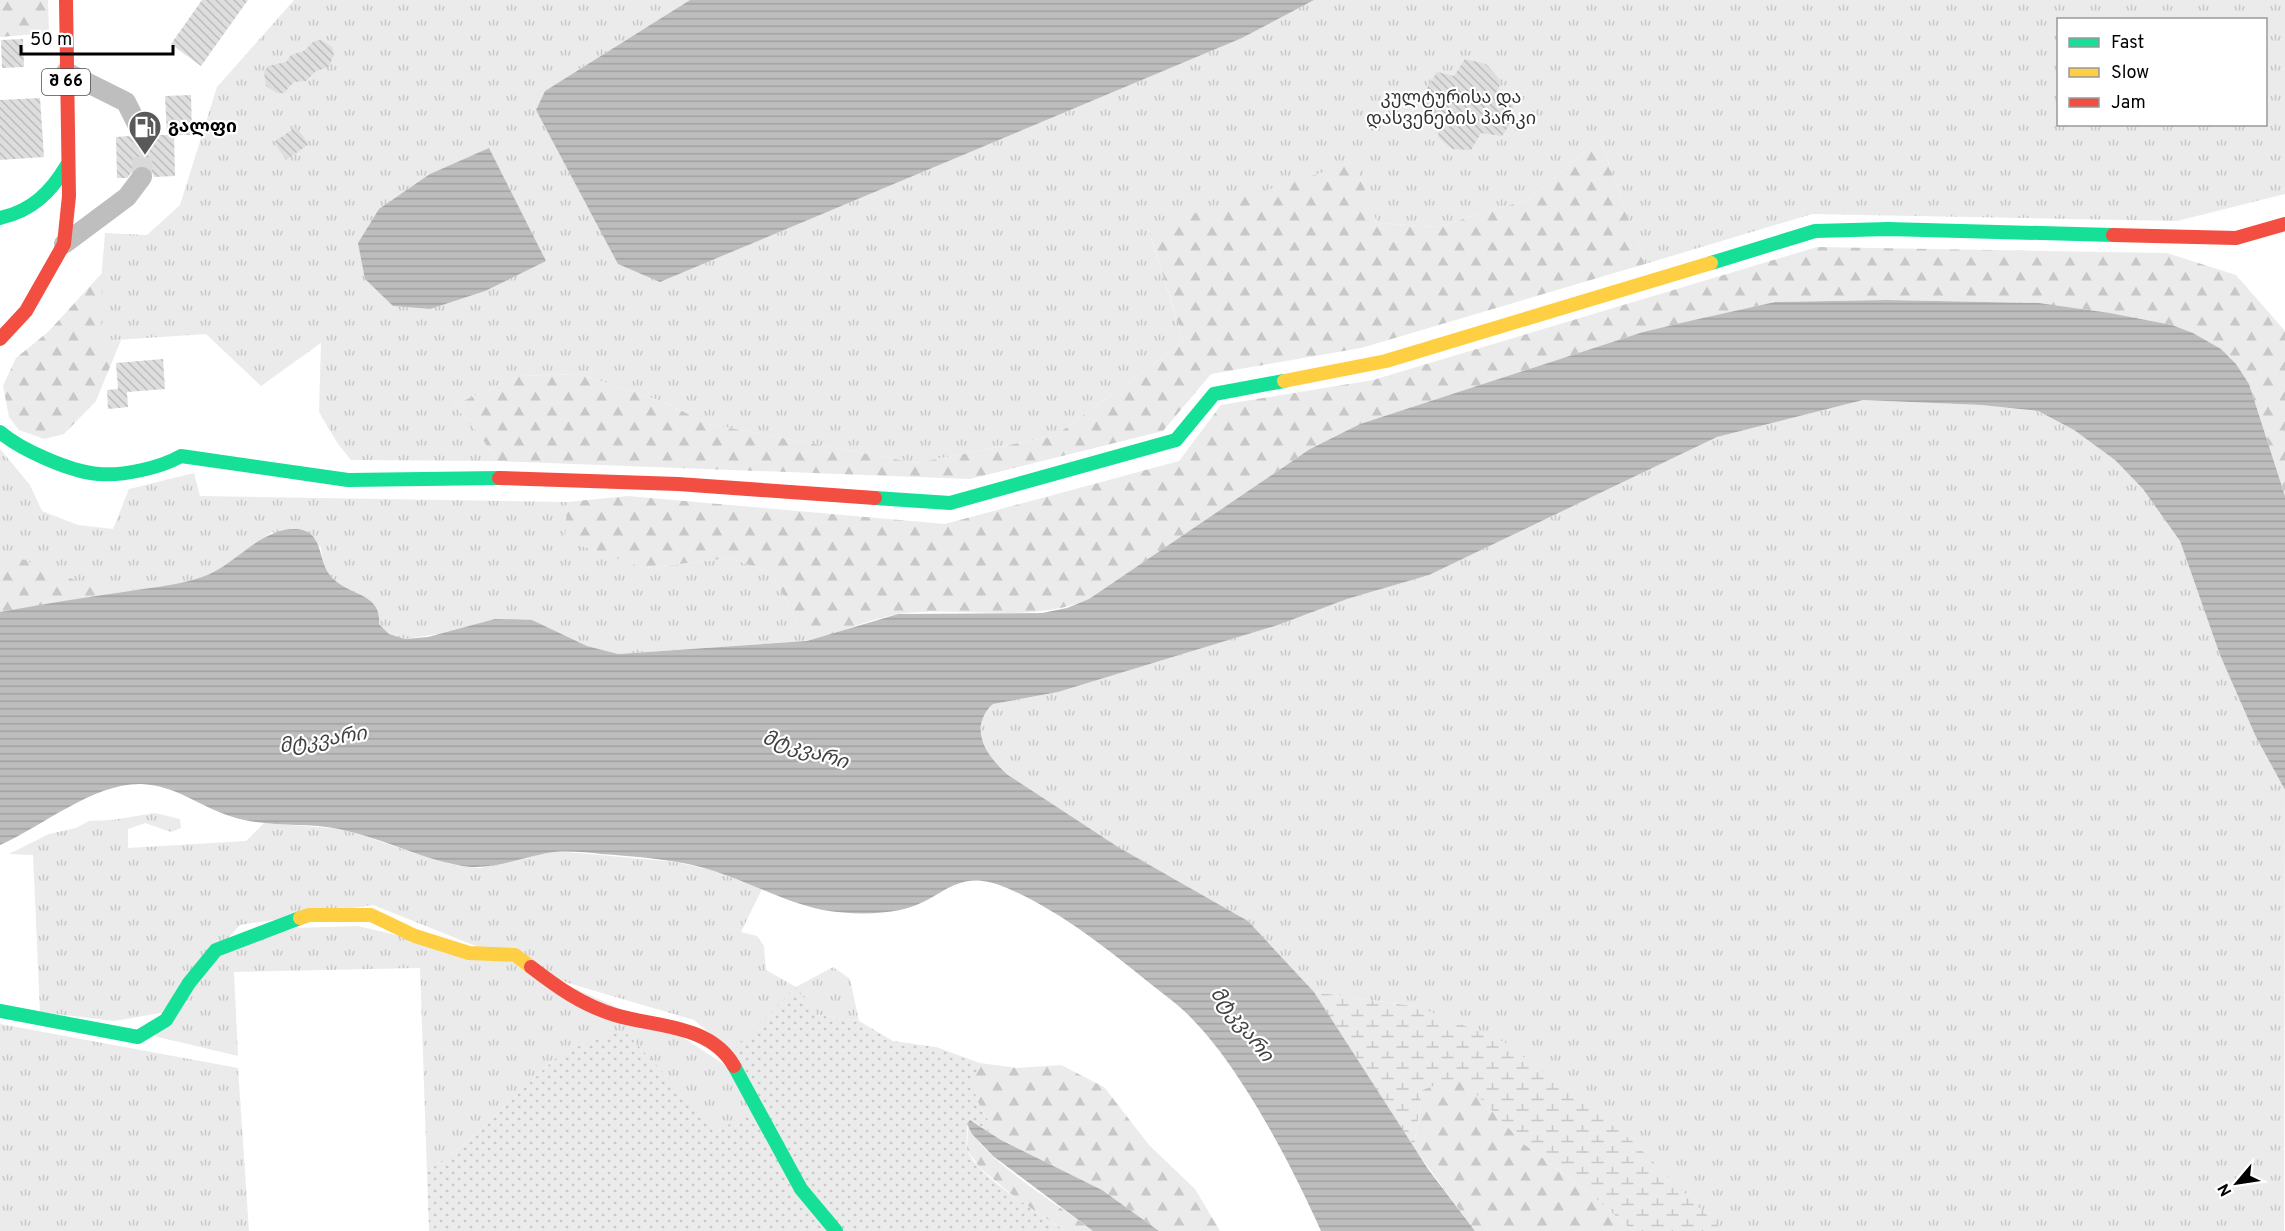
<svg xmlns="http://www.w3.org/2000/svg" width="2285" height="1231" viewBox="0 0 2285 1231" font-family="Overpass,'Noto Sans Georgian',sans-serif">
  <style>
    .grass { fill: url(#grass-tufts); fill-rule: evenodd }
    .forest { fill: url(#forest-firs) }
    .wetland { fill: url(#wetland-marsh) }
    .garden { fill: url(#garden-dots) }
    .water { fill: url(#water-rules) }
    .building { fill: url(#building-back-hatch) }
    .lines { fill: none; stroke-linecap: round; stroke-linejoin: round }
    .street-tunnel { stroke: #d9d9d9; stroke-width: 20; stroke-dasharray: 20 10; stroke-linecap: butt }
    .street { stroke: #bebebe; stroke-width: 20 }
    .fast { stroke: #16e098; stroke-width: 14 }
    .slow { stroke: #ffcf43; stroke-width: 14 }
    .jam { stroke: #f24e42; stroke-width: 14 }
    .labels { text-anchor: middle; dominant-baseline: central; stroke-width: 4.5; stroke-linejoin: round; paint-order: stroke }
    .shield { fill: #fff; stroke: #4c4c4c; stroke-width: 1.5 }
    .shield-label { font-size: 16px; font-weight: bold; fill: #000 }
    .park-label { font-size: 18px; fill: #313131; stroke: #fff }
    .poi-label { font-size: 18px; font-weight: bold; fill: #000; stroke: #fff; text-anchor: start }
    .water-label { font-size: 20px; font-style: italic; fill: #424242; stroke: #fff }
  </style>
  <defs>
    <pattern id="grass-tufts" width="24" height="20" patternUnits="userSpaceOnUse" patternTransform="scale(1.5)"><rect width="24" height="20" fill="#ebebeb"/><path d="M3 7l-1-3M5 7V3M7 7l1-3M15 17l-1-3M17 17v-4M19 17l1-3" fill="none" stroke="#c8c8c8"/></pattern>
    <pattern id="forest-firs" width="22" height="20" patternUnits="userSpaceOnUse" patternTransform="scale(1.5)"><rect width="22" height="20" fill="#ebebeb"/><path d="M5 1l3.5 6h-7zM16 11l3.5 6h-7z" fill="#c8c8c8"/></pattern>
    <pattern id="wetland-marsh" width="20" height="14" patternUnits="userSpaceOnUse" patternTransform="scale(1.5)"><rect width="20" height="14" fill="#ebebeb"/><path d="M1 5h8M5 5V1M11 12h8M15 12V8" fill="none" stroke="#c8c8c8"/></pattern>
    <pattern id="garden-dots" width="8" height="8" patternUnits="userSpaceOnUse" patternTransform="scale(1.5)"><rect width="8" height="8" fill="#ebebeb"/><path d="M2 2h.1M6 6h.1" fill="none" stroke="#c8c8c8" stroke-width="1.8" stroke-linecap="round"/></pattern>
    <pattern id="water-rules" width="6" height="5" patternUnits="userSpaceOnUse" patternTransform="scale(1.5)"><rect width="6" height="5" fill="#bdbdbd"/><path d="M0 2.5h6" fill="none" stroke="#a1a1a1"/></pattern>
    <pattern id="building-back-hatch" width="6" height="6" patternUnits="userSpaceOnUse" patternTransform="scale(1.5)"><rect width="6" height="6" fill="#dedede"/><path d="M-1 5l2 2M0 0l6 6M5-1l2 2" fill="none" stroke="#bdbdbd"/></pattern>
  </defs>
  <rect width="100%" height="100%" fill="#fff"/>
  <g class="grass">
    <path d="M 294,0 L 690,0 L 545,91 L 536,110 L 572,175 L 660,282 L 1242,38 L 1314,0 L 2285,0 L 2285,194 L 2177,221 L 1812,214 L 1645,264 L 1600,140 L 1527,200 L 1437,227 L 1377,223 L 1355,163 L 1148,229 L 1184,341 L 1055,436 L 916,463 L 708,424 L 664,402 L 580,374 L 519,376 L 454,405 L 477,431 L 497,461 L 351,460 L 338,444 L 319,412 L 321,343 L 261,386 L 206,334 L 101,341 L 99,306 L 105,233 L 147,235 L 180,205 L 217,87 ZM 2058,20 L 2266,20 L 2266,124 L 2058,124 ZM 488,148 L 514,201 L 430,309 L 393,306 L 365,279 Z"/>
    <polygon points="1863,400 1981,405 2037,411 2074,430 2115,460 2143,489 2180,541 2220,655 2256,737 2285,790 2284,1231 1723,1231 1419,1007 1314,992 1248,921 1118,847 1024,787 993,763 980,735 982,718 993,704 1058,692 1278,625 1347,599 1429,575 1717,437"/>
    <path d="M 0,449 L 30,485 L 42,511 L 78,525 L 113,529 L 129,489 L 194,473 L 200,496 L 567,502 L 566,540 L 645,568 L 730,558 L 772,573 L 807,641 L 618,654 L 587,646 L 532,620 L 405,639 L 389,634 L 379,624 C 382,591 346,597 329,574 C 323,566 322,556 321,547 L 272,532 L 226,566 L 204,577 L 174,585 L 110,594 L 0,552 Z"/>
    <polygon points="155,813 180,819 181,828 171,832 145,823 128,829 128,848 246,841 264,823 344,829 417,854 458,866 480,868 550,852 567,852 676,862 711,870 762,889 741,932 757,936 764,946 766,970 796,987 833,967 850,979 859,1021 817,1015 732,1052 694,1020 568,983 373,905 240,925 161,1013 114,1021 40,1012 33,855 9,854 49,834 76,828 89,821 112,820"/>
    <polygon points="358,926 520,964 681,1036 725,1065 751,1111 720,1131 556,1058 467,1142 427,1172 420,968 234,972 238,1056 154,1036 220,953 295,928"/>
    <polygon points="0,1024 238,1068 249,1231 0,1231"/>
  </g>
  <g class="forest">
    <polygon points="0,0 48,0 49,33 0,37"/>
    <polygon points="1600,140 1645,264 1361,348 1211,374 1163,431 970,479 497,461 477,431 454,405 519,376 580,374 664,402 708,424 916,463 1055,436 1184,341 1148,228 1355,162 1377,223 1437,227 1527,200"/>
    <path d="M 1817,247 L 2167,253 L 2236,275 L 2285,331 L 2285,496 L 2249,384 L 2221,349 L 2193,333 L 2172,325 L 2110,313 L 2039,303 L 1887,300 L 1775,302 L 1643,332 L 1360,424 L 1310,449 L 1089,599 C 1027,625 963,605 899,614 C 868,619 837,634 807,641 L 772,573 L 730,558 L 645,568 L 565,540 L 567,502 L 628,496 L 945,524 L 1179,461 L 1221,405 L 1373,380 Z"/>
    <polygon points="102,273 101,341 121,340 96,401 64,434 44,439 19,430 9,417 3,386 16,358 48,332"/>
    <polygon points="0,552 9,554 110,594 0,612"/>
    <polygon points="980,1063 1017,1068 1061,1065 1104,1087 1149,1145 1195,1189 1220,1231 1159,1231 1102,1190 1001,1140 981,1109 971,1086"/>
    <polygon points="1460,1076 1524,1144 1588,1192 1633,1231 1475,1231 1414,1148 1422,1090"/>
    <path d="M 968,1127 C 988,1163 1059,1205 1093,1231 L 1065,1231 L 1017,1199 L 980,1168 L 967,1150 Z"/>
  </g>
  <polygon class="wetland" points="1314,992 1419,1007 1504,1042 1631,1140 1723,1231 1633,1231 1588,1192 1524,1144 1460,1077 1422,1090 1414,1148"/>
  <path class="garden" d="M 796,987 L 817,1015 L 859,1021 L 893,1041 L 936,1047 L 980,1063 L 972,1086 L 981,1109 L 1001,1140 L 973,1121 L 967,1124 C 968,1132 965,1144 968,1152 C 980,1178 1040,1214 1065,1231 L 429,1231 L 427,1172 L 467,1142 L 556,1058 L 587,1042 L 624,1031 L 719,1131 L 756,1107 L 728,1056 Z"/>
  <g class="water">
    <polygon points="690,0 1314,0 1242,38 660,282 618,264 536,110 545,91"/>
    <polygon points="489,148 546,261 485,291 430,309 393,306 365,279 358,243 379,209 430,174"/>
    <path d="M 1887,300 L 2039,303 L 2110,313 L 2172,325 L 2193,333 L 2221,349 L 2236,364 L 2249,384 L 2285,496 L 2285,790 L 2256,737 L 2220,655 L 2180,541 L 2143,489 L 2115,460 L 2074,430 L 2038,411 L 1981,405 L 1863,400 L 1717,437 L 1429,575 L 1347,599 L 1278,625 L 1058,692 L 993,704 C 967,728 987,757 1008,775 L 1118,847 L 1248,921 L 1314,992 L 1428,1169 L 1475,1231 L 1321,1231 C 1293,1168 1242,1070 1194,1021 C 1181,1006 1163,994 1147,981 C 1104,946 1058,910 1007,888 C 954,865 944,901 900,910 C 876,915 847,914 823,910 C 785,902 751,883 714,871 C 679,859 638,857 601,854 C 584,852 564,850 547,853 C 516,859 488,872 457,865 C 417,857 379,837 339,829 C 304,822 268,828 233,817 C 199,807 177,785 140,784 C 92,784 43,826 0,845 L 0,612 C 43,604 87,597 130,591 C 155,587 179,585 202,577 C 236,566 260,527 297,529 C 323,531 318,559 329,574 C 346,597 382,591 379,624 L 389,634 L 405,639 L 428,637 L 495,619 L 532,620 L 587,646 L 618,654 L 807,641 L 898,614 L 1042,613 L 1067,608 L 1089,599 L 1310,449 L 1360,424 L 1643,332 L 1694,320 L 1775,302 Z"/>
    <polygon points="970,1120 1001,1140 1102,1190 1159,1231 1093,1231 993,1156 972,1134 967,1124"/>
  </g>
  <g class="building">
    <polygon points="202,0 248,0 201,66 171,44"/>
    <polygon points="23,39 24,67 2,68 1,40"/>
    <polygon points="321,40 332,47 334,54 329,67 316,71 306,81 294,82 284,93 277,93 266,86 264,72 268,66 286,62 291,55 304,51 314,41"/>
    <polygon points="1465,59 1486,64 1501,81 1496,96 1513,104 1512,121 1502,136 1481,133 1471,150 1452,149 1438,137 1441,118 1424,111 1425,91 1437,72 1454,76"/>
    <polygon points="191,95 192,135 174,135 175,176 154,177 150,168 143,165 137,166 127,178 117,178 116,137 130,136 136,146 143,148 153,143 155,135 173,135 167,135 165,96"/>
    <polygon points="40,98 44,157 0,160 0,100"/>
    <polygon points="296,127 309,144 286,160 274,142"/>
    <polygon points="163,359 165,389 127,392 128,407 108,409 107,390 118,389 116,363"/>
  </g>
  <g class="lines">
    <polyline class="street-tunnel" points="142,177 143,136"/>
    <g class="street">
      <polyline points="66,72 126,102 143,136"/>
      <polyline points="64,244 127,197 142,177"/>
    </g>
    <g class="fast">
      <path d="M 0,218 C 32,211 51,192 67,165"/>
      <polyline points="1711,263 1815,231 1888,229 2113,235"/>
      <path d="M 0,432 C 21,450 71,472 99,474 C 123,476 160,468 181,456 L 348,480 L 499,478"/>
      <polyline points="875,498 950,503 1176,440 1214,394 1284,381"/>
      <polyline points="0,1011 138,1037 166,1020 189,983 216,950 300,918"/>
      <polyline points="734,1066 801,1189 836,1231"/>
    </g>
    <g class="slow">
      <polyline points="1284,381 1386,361 1711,263"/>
      <polyline points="300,918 309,915 371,915 415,936 469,953 515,955 531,967"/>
    </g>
    <g class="jam">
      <polyline points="2113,235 2236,238 2285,224"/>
      <polyline points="0,339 26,311 64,244 69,196 66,0"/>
      <polyline points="499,478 678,484 875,498"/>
      <path d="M 531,967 C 557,987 582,1005 615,1015 C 655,1027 710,1024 734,1066"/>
    </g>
  </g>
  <defs>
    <g id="fuel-pin" transform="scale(1.725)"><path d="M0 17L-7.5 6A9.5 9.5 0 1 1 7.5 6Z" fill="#595959" stroke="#fff"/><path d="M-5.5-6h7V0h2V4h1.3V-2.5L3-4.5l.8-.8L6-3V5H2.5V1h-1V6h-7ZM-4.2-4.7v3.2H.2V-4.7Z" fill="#fff"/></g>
  </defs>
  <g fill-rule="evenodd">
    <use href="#fuel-pin" x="145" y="127"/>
  </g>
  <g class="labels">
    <rect class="shield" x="42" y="69" width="48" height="26" rx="4.5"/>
    <g class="shield-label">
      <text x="66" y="82">შ 66</text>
    </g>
    <g class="park-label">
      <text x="1451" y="98">კულტურისა და<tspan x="1451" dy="21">დასვენების პარკი</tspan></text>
    </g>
    <g class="poi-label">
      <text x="168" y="127">გალფი</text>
    </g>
    <g class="water-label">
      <text transform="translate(323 741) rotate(-9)">მტკვარი</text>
      <text transform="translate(805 751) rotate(17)">მტკვარი</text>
      <text transform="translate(1241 1025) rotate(52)">მტკვარი</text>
    </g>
  </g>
  <rect x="2057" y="18" width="210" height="108" fill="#ffffff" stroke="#999999" stroke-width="1.5"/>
  <rect x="2069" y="38" width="30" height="9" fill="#16e098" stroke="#999999" stroke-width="1.5"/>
  <text x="2111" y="48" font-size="18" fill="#000000">Fast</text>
  <rect x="2069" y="68" width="30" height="9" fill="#ffcf43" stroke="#999999" stroke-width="1.5"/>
  <text x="2111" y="78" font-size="18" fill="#000000">Slow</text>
  <rect x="2069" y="98" width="30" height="9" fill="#f24e42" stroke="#999999" stroke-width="1.5"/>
  <text x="2111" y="108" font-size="18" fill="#000000">Jam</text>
  <g transform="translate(2237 1183) rotate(241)" stroke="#ffffff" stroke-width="4.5" paint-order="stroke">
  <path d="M0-4.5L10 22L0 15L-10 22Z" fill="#000000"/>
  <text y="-9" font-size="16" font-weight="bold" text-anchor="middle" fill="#000000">N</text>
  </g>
  <path d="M21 45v9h152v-9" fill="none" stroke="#000000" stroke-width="3"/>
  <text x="30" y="45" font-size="18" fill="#000000" stroke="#ffffff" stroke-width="4.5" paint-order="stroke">50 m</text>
</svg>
